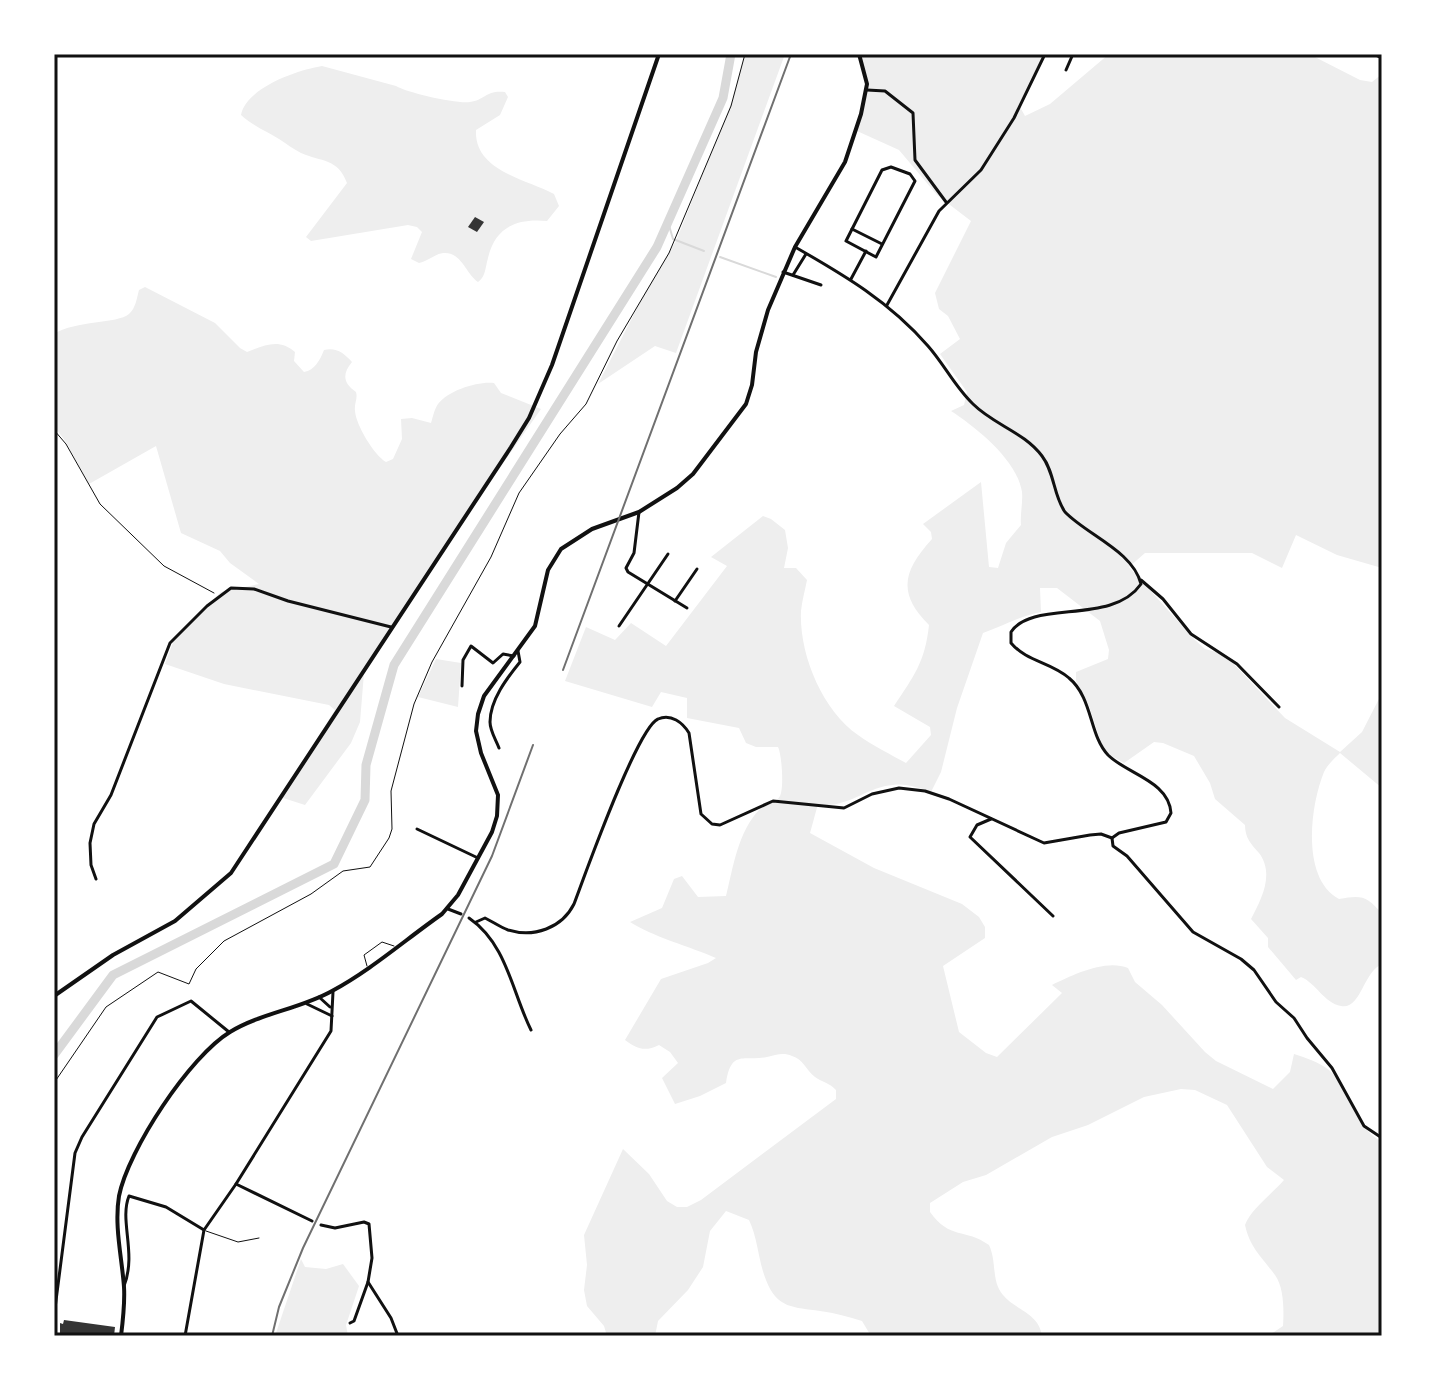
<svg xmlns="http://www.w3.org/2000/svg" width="1436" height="1390" viewBox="0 0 1436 1390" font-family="Ubuntu,sans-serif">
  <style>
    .green { fill: #eee }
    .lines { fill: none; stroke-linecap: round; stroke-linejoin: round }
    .stream { stroke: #d9d9d9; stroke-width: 2 }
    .river { stroke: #d9d9d9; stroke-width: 9 }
    .building { fill: #353535 }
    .path { stroke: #111; stroke-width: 1 }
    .service { stroke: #111; stroke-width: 1 }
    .minor { stroke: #111; stroke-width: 3 }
    .secondary { stroke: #111; stroke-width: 4 }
    .primary { stroke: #111; stroke-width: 4 }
    .rail { stroke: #707070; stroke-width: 2 }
    .neatline { fill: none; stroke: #111; stroke-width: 3 }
  </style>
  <rect width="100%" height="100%" fill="#fff"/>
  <g class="green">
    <polygon points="745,54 785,54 676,353 655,346 598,384 646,291 676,241 732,101"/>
    <path d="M 859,54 L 1039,54 L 1044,57 L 1020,107 L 1025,116 L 1050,104 L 1109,54 L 1309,54 L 1360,80 L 1372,82 L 1382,74 L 1382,568 L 1337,555 L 1296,535 L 1282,568 L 1252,553 L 1145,553 L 1129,567 L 1195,640 L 1205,649 L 1220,653 L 1231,661 L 1285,718 L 1340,752 L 1362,732 L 1382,693 L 1382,788 L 1340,753 C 1335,758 1327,765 1324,772 C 1310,806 1301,879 1339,899 C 1362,895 1367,896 1382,914 L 1382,964 C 1363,972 1361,1010 1341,1006 C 1324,1003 1316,983 1301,977 L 1296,980 L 1268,947 L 1268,938 L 1251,919 C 1261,900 1275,874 1259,853 C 1251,844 1245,838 1245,825 L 1215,799 L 1210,783 L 1194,756 L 1163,743 L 1154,742 L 1124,763 L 1110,755 L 1102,746 L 1089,706 L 1076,681 L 1076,672 L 1108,659 L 1109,650 L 1100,621 L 1057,588 L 1040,588 L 1041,612 C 1020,616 1003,626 983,633 L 957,708 L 941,772 L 931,792 C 919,788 906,783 893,785 C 866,787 845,810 818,804 L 810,833 L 874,868 L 962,904 L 979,917 L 985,927 L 985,938 L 943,966 L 959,1032 L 986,1053 L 997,1057 L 1062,993 L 1052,985 C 1073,975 1105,959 1128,968 L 1135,982 L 1162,1005 L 1205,1052 L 1216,1061 L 1273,1089 L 1290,1072 L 1294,1054 C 1306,1058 1319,1062 1329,1070 C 1351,1091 1353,1126 1382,1142 L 1382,1336 L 1253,1336 L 1271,1334 L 1283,1326 C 1284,1311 1284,1287 1275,1275 C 1262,1257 1250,1248 1245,1225 C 1251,1209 1272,1194 1284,1180 L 1267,1167 L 1227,1105 L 1195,1090 L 1181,1089 L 1144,1097 L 1088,1125 L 1052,1137 L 986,1175 L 963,1182 L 930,1203 L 930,1212 C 950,1240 965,1228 989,1245 C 997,1262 991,1281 1003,1295 C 1015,1310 1039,1313 1042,1336 L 871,1336 L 862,1321 C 849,1317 835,1313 820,1311 C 794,1307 777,1309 766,1280 C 758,1260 758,1239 749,1220 L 726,1211 L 710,1231 L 703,1267 L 688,1290 L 658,1321 L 655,1336 L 607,1336 L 604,1326 L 587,1306 L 584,1290 L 587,1265 L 584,1235 L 623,1149 L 649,1174 L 667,1201 L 677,1207 L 687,1207 L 701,1200 L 836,1099 L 836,1090 C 830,1083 822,1082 815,1077 C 806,1070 803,1059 792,1056 C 783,1052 776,1055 767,1057 C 745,1062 731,1048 726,1083 L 700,1096 L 675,1104 L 662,1078 L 678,1063 L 670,1052 L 659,1045 C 645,1052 637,1049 625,1040 L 661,979 L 708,963 L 716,958 C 691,947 651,936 630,922 L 662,908 L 674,879 L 682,876 L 698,897 L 726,896 C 733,868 738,831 760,809 C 765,804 776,804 780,796 C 784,789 782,755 778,747 L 756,747 L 746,743 L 739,728 L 687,718 L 687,698 L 661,692 L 652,707 L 565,681 L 586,627 L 615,640 L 631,623 L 666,646 L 727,566 L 711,557 L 763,516 L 771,519 L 785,530 L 788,548 L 784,568 L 796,568 L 807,580 C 805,590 802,601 801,611 C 799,654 822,710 858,735 C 873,746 890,754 906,763 L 931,735 L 930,727 L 894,706 C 914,676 925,662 929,625 C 897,593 903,571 932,539 L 931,532 L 923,524 L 981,482 L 989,567 L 998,568 L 1006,543 L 1021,525 C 1020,514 1023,503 1022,492 C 1017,460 977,428 951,411 L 964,405 L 967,392 L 940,354 L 960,339 L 948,316 L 939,309 L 935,293 L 971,221 L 937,195 L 899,150 L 857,131 L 866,83 Z"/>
    <path d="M 322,66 L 396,86 C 408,93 456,104 470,102 C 485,100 486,90 505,92 L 508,97 L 500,115 L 476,130 C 474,171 526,179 554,194 L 559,206 L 547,221 C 517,218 495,227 488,258 C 485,268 486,276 478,282 C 466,274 461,251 443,253 C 435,254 428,261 419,263 L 411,259 L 422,232 L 417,227 L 408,225 L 311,241 L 306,237 L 347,183 C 338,158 321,162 301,153 C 293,149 287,144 279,139 C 266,131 253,126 241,115 C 246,88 297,70 322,66 Z"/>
    <path d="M 145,287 L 215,323 L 240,348 L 247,352 C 265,345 279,338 295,352 L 294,361 L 304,372 C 315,370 320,360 324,350 C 336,347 344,353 352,362 C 342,374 343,383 356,392 C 358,399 354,403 355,411 C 356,425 374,455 386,462 L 393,459 L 402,439 L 401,419 L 412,418 L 431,423 C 433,417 434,410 438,404 C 449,390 478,381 494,383 L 501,393 L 541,409 L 483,492 L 364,673 L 360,722 L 351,743 L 305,805 L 280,797 L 335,710 L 329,705 L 224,684 L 165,664 L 175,637 L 221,592 L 259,584 L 230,563 L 220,551 L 181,533 L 156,446 L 89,484 L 66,442 L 54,426 L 54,334 C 76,320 117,324 129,314 C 136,308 137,297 139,290 Z"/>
    <polygon points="436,659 461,663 458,707 418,697"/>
    <polygon points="301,1259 305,1267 326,1269 343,1264 359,1286 346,1325 348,1336 275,1336"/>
  </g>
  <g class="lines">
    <g class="stream">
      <polyline points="668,222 673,239 704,251"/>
      <polyline points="720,257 776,277"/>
    </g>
    <polyline class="river" points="54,1055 113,975 334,864 365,800 366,765 394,665 657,247 723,98 731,54"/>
  </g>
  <g class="building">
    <polygon points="475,217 484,222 477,232 468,227"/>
    <polygon points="64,1320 115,1327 114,1336 60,1336 60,1323 63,1324"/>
  </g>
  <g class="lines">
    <g class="path">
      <polyline points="54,430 66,444 100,504 164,566 214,593"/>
      <polyline points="54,1083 106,1007 158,972 189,984 196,969 224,941 311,894 343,871 370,867 389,838 392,829 391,791 414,704 432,662 491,557 519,493 560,434 586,404 617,341 669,253 731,106 745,54"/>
    </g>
    <g class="service">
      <polyline points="367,966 364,955 382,942 394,946"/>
      <polyline points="206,1231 238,1242 259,1238"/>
    </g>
    <g class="minor">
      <polyline points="1373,54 1382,58"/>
      <polyline points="1066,70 1073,54"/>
      <polyline points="867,90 885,91 913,113 915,160 946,202"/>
      <polygon points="891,167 910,174 915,181 876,257 846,241 882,170"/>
      <polyline points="852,229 882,244"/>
      <path d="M 795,247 C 844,275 890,302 928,346 C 944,364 955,387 973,404 C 994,425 1024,432 1042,456 C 1055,473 1053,495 1065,512 C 1087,535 1133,551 1141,584 C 1112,626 1033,599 1011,632 L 1011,643 C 1027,662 1051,662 1069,678 C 1093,698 1089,735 1108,755 C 1127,774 1169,781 1171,813 L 1166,822 L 1119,833 L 1112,838 L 1113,846 L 1127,856 L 1193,932 L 1241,959 L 1254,970 L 1276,1002 L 1294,1018 L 1307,1038 L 1332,1068 L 1364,1126 L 1382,1138"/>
      <polyline points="783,272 821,285"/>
      <polyline points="793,275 806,254"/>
      <polyline points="851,279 866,251"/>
      <polyline points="887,305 939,211 981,170 1014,118 1045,54"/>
      <polyline points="639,512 634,553 626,568 628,572 687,608"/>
      <polyline points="1141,580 1163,599 1191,634 1237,664 1279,707"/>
      <polyline points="675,601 697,569"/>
      <polyline points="619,626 668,554"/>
      <polyline points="462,686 463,660 471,646 493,663 503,654 514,656"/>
      <path d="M 499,748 C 496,740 490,731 490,722 C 490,700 507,678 520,662 L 518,651"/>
      <polyline points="991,819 977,825 970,837 1053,916"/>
      <polyline points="417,829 478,858"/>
      <polyline points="96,879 91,865 90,843 94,824 111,795 170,643 207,606 231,588 254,589 288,601 391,627"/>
      <polyline points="448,909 461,914"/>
      <path d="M 469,918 C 507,944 512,992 531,1030"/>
      <path d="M 476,922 L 485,918 C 493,922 500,927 508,930 C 534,938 562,928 574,904 C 585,875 637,728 658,719 C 671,713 683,723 689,733 L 701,814 L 712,824 L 720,825 L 773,801 L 844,808 L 872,794 L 899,788 L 925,791 L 949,799 L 1044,843 L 1090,835 L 1101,834 L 1112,838"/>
      <polyline points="319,997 330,1007"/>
      <polyline points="307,1004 332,1016"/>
      <polyline points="236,1184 312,1221"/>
      <polyline points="321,1225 335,1228 364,1222 369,1224 372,1258 368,1282 391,1318 398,1336"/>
      <path d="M 124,1286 C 137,1253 119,1221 129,1196 L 166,1207 L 204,1230"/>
      <polyline points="54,1316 75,1153 82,1137 157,1017 191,1001 229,1032"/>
      <polyline points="350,1323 354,1321 368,1282"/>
      <polyline points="185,1336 204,1230 236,1184 331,1031 333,992"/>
    </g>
    <path class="secondary" d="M 121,1336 C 123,1320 125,1303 124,1287 C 122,1258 114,1226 119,1196 C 128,1150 190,1056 230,1032 C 261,1013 300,1009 332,991 C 371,970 405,940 442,914 L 458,895 L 492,832 L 497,816 L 498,795 L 481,753 L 476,731 L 478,714 L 484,696 L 535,626 L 548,570 L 561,549 L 592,529 L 639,512 L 677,488 L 693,474 L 746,404 L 752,385 L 756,352 L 768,310 L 795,247 L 845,162 L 861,114 L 867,84 L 859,54"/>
    <polyline class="primary" points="54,996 113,955 175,921 231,873 511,447 529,418 552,365 659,54"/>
    <g class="rail">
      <polyline points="563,670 791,54"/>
      <polyline points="272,1336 279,1307 303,1248 492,856 533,745"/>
    </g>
  </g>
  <rect width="1436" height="1390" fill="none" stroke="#ffffff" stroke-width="112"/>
  <rect x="56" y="56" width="1324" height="1278" class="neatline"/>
</svg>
